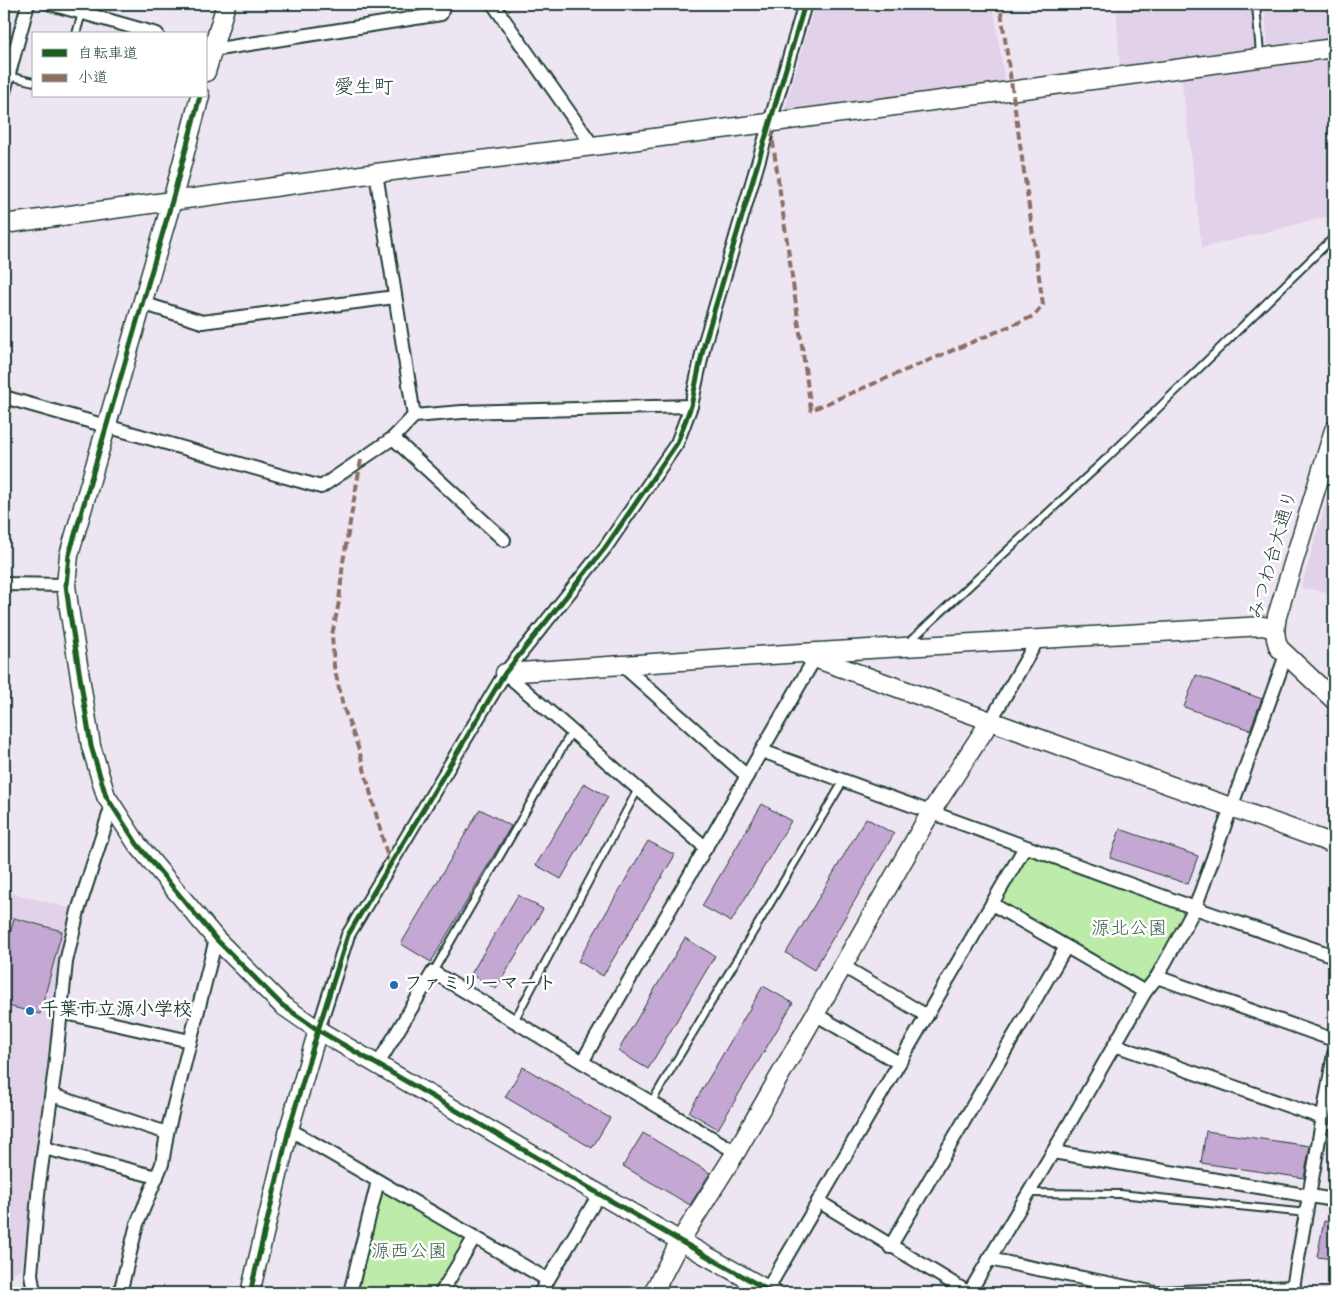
<svg xmlns="http://www.w3.org/2000/svg" width="1338" height="1297" viewBox="0 0 1338 1297" font-family="'Gochi Hand','Klee One',sans-serif">
  <style>
    .built { fill: #e2d2e9 }
    .green { fill: #bdeba9; stroke: #6e946e }
    .building { fill: #c5a7d3; stroke: #1f3d34 }
    .lines { fill: none; stroke-linecap: round; stroke-linejoin: round }
    .lane-casing { stroke: #1f3d34; stroke-width: 10 }
    .street-casing { stroke: #1f3d34; stroke-width: 16 }
    .secondary-casing { stroke: #1f3d34; stroke-width: 21 }
    .lane { stroke: #fff; stroke-width: 6 }
    .street { stroke: #fff; stroke-width: 12 }
    .secondary { stroke: #fff; stroke-width: 18 }
    .quiet { stroke: #8d6e63; stroke-width: 4; stroke-dasharray: 8 4; stroke-linecap: butt }
    .cycleway-casing { stroke: #fff; stroke-width: 8 }
    .cycleway { stroke: #1b5e20; stroke-width: 5 }
    .poi-dot { fill: #1f6fb2; stroke: #fff; stroke-width: 2 }
    .labels { text-anchor: middle; dominant-baseline: central; stroke-width: 5; stroke-linejoin: round; paint-order: stroke }
    .street-label { font-size: 19px; fill: #1f3d34; stroke: #fff }
    .park-label { font-size: 19px; fill: #3f604b; stroke: #fff }
    .poi-label { font-size: 19px; font-weight: bold; fill: #1f3d34; stroke: #fff; text-anchor: start }
    .neighbourhood-label { font-size: 20px; fill: #1f3d34; stroke: #fff }
  </style>
  <rect width="100%" height="100%" fill="#eee5f2"/>
  <filter id="ink" filterUnits="userSpaceOnUse"><feTurbulence type="fractalNoise" baseFrequency=".02" numOctaves="2"/><feDisplacementMap in="SourceGraphic" scale="10" xChannelSelector="R" yChannelSelector="G"/><feConvolveMatrix kernelMatrix="1 2 1 2 8 2 1 2 1" color-interpolation-filters="sRGB"/></filter>
  <g filter="url(#ink)">
    <g class="built">
      <polygon points="815,4 993,4 1005,83 784,112"/>
      <polygon points="1116,4 1252,4 1256,53 1120,71"/>
      <polygon points="1264,4 1334,4 1334,38 1268,48"/>
      <polygon points="1334,55 1334,215 1202,248 1181,75"/>
      <polygon points="1334,475 1334,593 1301,588"/>
      <polygon points="4,891 70,908 22,1268 4,1279"/>
    </g>
    <g class="green">
      <polygon points="1034,853 1179,906 1184,916 1144,983 999,902 1028,854"/>
      <polygon points="382,1191 465,1239 434,1293 358,1293"/>
    </g>
    <g class="building">
      <polygon points="1196,675 1262,699 1250,730 1184,707"/>
      <polygon points="584,783 608,797 561,879 536,865"/>
      <polygon points="762,804 791,821 731,922 702,906"/>
      <polygon points="480,809 511,826 431,962 401,944"/>
      <polygon points="866,818 894,834 814,970 786,953"/>
      <polygon points="1120,829 1198,856 1188,884 1110,858"/>
      <polygon points="648,841 675,855 603,976 578,961"/>
      <polygon points="518,895 543,909 496,989 471,974"/>
      <polygon points="14,918 62,931 40,1014 4,1005 4,958"/>
      <polygon points="685,938 715,956 648,1069 618,1051"/>
      <polygon points="763,986 793,1003 718,1129 689,1112"/>
      <polygon points="523,1067 610,1118 592,1148 505,1097"/>
      <polygon points="1206,1131 1310,1146 1304,1178 1201,1163"/>
      <polygon points="643,1133 710,1173 690,1205 623,1166"/>
      <polygon points="1324,1221 1334,1223 1334,1259 1317,1257"/>
    </g>
    <g class="lines">
      <g class="lane-casing">
        <g id="lane">
          <polyline points="1256,4 1260,55"/>
          <polyline points="76,34 82,13"/>
          <polyline points="8,76 34,82"/>
          <polyline points="909,642 1108,457 1334,237"/>
          <polyline points="433,972 572,731"/>
          <polyline points="514,1021 638,789"/>
          <polyline points="651,1103 844,780"/>
          <polyline points="1029,1193 1120,1194 1307,1213"/>
        </g>
      </g>
      <g class="street-casing">
        <g id="street">
          <polyline points="51,4 157,34"/>
          <polyline points="493,4 593,146"/>
          <polyline points="206,48 212,50 441,14 444,4"/>
          <polyline points="4,92 28,4"/>
          <polyline points="376,173 414,416"/>
          <polyline points="142,303 202,322 395,297"/>
          <polyline points="4,397 321,487 393,438 414,416 462,412 691,406"/>
          <polyline points="393,438 504,540"/>
          <polyline points="4,584 66,585"/>
          <polyline points="622,665 747,776"/>
          <polyline points="505,673 706,848"/>
          <polyline points="991,720 1038,639"/>
          <polyline points="762,751 1195,908 1334,956"/>
          <polyline points="992,904 1145,992"/>
          <polyline points="843,966 927,1016"/>
          <polyline points="1157,977 1334,1040"/>
          <polyline points="61,1012 190,1041"/>
          <polyline points="815,1014 899,1063"/>
          <polyline points="318,1030 348,935 505,673 605,548 677,443 691,406 704,345 805,4"/>
          <polyline points="1115,1045 1323,1118"/>
          <polyline points="582,1062 815,658"/>
          <polyline points="378,1064 433,972 582,1062 736,1152"/>
          <polyline points="52,1095 167,1133"/>
          <polyline points="289,1129 548,1280"/>
          <polyline points="44,1148 157,1177"/>
          <polyline points="1053,1152 1334,1200"/>
          <polyline points="818,1201 969,1293"/>
          <polyline points="890,1247 1066,947"/>
          <polyline points="989,1259 1156,1293"/>
          <polyline points="767,1290 1025,847"/>
          <polyline points="34,1293 31,1274 39,1184 55,1068 66,962 78,911 112,805"/>
          <polyline points="120,1293 137,1224 162,1164 167,1133 216,939"/>
          <polyline points="350,1293 378,1181"/>
          <polyline points="441,1293 474,1238"/>
          <polyline points="540,1293 600,1193"/>
          <polyline points="969,1293 1053,1152 1145,992 1157,977 1195,908 1286,655"/>
          <polyline points="1161,1293 1294,1287"/>
          <polyline points="1292,1293 1334,1054"/>
        </g>
      </g>
      <g class="secondary-casing">
        <g id="secondary">
          <polyline points="206,72 226,4"/>
          <polyline points="200,96 172,201 69,555 66,585 69,608 91,746 106,796 137,844 216,939 282,1005 318,1030 680,1241 773,1293"/>
          <polyline points="4,224 376,173 593,146 1334,48"/>
          <path d="M 1334,430 L 1277,616 C 1275,628 1274,637 1279,648 L 1334,700"/>
          <polyline points="809,656 1334,844"/>
          <polyline points="505,673 801,653 1263,626 1275,629"/>
          <polyline points="250,1293 289,1129 318,1030"/>
          <polyline points="653,1293 680,1241 736,1152 931,812 991,720"/>
        </g>
      </g>
      <use href="#lane" class="lane"/>
      <use href="#street" class="street"/>
      <use href="#secondary" class="secondary"/>
      <g class="quiet">
        <polyline points="771,129 811,410 1034,316 1043,305 1000,4"/>
        <polyline points="361,460 343,562 339,602 332,635 334,666 343,706 359,750 390,866"/>
      </g>
      <g class="cycleway-casing">
        <g id="cycleway">
          <polyline points="200,96 172,201 69,555 66,585 69,608 91,746 106,796 137,844 216,939 282,1005 318,1030 680,1241 773,1293"/>
          <polyline points="250,1293 289,1129 318,1030 348,935 505,673 605,548 677,443 691,406 704,345 805,4"/>
        </g>
      </g>
      <use href="#cycleway" class="cycleway"/>
    </g>
  </g>
  <g class="poi-dot">
    <circle cx="394" cy="985" r="5"/>
    <circle cx="30" cy="1011" r="5"/>
  </g>
  <g class="labels">
    <g class="street-label">
      <text transform="translate(1275 555) rotate(-74)">みつわ台大通り</text>
    </g>
    <g class="park-label">
      <text x="1129" y="930">源北公園</text>
      <text x="409" y="1253">源西公園</text>
    </g>
    <g class="poi-label">
      <text x="404" y="985">ファミリーマート</text>
      <text x="40" y="1011">千葉市立源小学校</text>
    </g>
    <g class="neighbourhood-label">
      <text x="364" y="89">愛生町</text>
    </g>
  </g>
  <rect width="1338" height="1297" fill="none" stroke="#fff" stroke-width="20"/>
  <rect x="10" y="10" width="1318" height="1277" fill="none" stroke="#1f3d34" stroke-width="2" filter="url(#ink)"/>
  <rect x="32" y="32" width="175" height="65" fill="#ffffff" stroke="#a5b1ae"/>
  <rect x="42" y="49" width="25" height="8" fill="#1b5e20" stroke="#a5b1ae"/>
  <text x="78" y="58" font-size="15" fill="#1f3d34">自転車道</text>
  <rect x="42" y="74" width="25" height="8" fill="#8d6e63" stroke="#a5b1ae"/>
  <text x="78" y="82" font-size="15" fill="#1f3d34">小道</text>
</svg>
